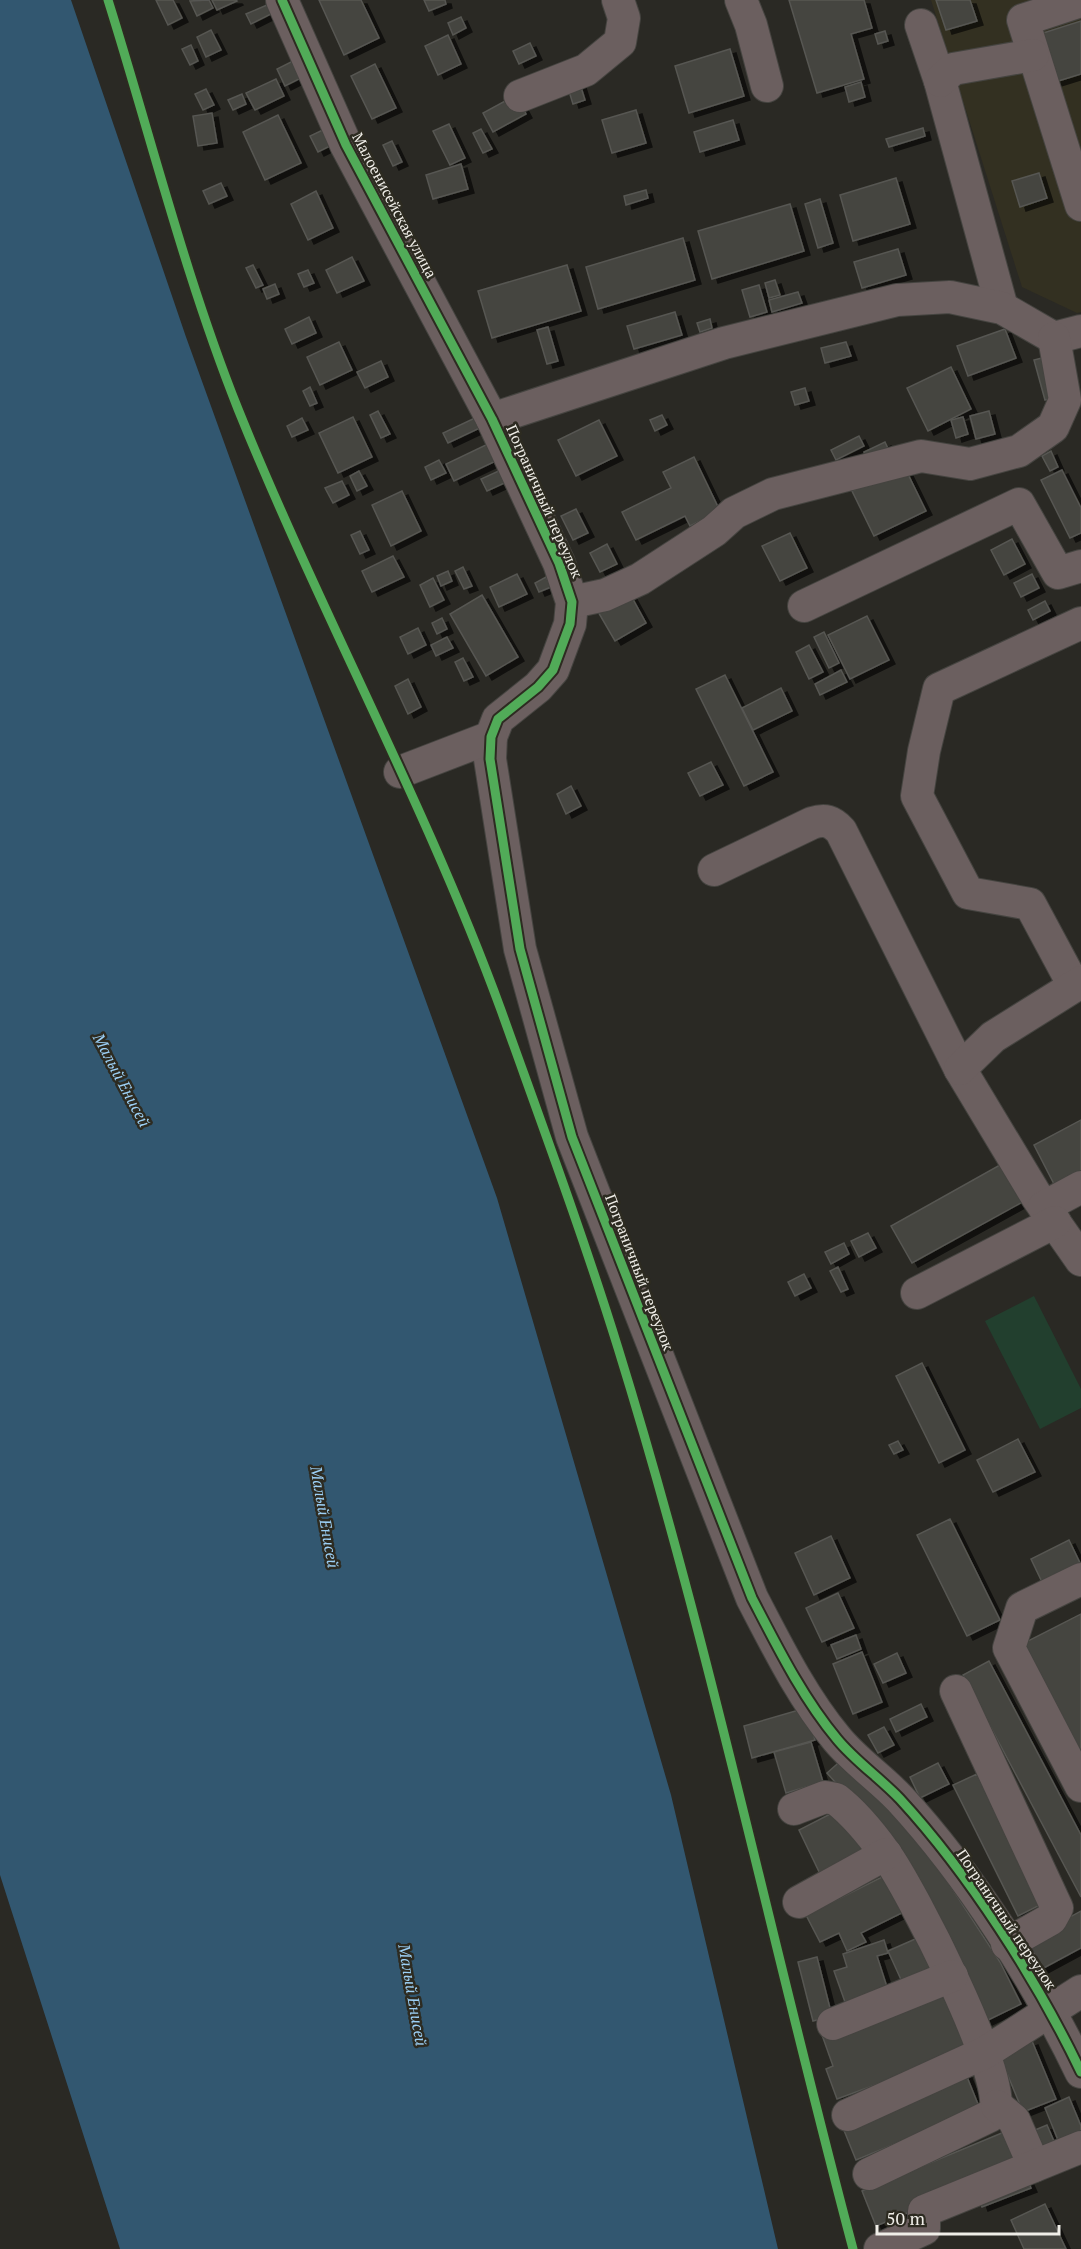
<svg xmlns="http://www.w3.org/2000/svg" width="1081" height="2249" viewBox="0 0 1081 2249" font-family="'PT Serif',serif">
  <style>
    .built { fill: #333021 }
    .grass { fill: #223f2e }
    .water { fill: #325770 }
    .building { fill: #454440; stroke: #575752; stroke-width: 1.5; filter: url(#shadow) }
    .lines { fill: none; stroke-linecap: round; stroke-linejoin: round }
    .minor-casing { stroke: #454440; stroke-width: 34 }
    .minor { stroke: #6b5f5f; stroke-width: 32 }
    .cycleway-casing { stroke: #2d2b21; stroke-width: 13 }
    .cycleway { stroke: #51ab58; stroke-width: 9 }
    .labels { text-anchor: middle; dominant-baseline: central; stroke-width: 5; stroke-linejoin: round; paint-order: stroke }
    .street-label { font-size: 15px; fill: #f0eee8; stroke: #2d2b21 }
    .water-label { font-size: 16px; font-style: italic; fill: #9cd0f6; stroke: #2d2b21 }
  </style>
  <defs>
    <filter id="shadow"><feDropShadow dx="6" dy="4" stdDeviation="0" flood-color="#0009"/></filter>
  </defs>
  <rect width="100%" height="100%" fill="#2a2924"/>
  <polygon class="built" points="931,0 1081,0 1081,312 1077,313 1022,287"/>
  <polygon class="grass" points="1034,1296 1081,1389 1081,1408 1040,1429 985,1321"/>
  <polygon class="water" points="0,0 71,0 186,337 497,1198 671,1795 778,2249 120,2249 0,1875"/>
  <g class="building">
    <polygon points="156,0 173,0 182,18 168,25"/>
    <polygon points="209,0 213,8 197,16 190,1"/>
    <polygon points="212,0 236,0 237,1 217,10"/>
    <polygon points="319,0 361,0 379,38 344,55"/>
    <polygon points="424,0 445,0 446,4 429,11"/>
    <polygon points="789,0 864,0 872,28 851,34 864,79 817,93"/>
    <polygon points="936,0 970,0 977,21 946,30"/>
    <polygon points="267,5 271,14 251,24 246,14"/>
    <polygon points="461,17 466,28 453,35 448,23"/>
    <polygon points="1081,21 1081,74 1055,82 1040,34"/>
    <polygon points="211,30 221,50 206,57 197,37"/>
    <polygon points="885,31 888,41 878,44 875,34"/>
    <polygon points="448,35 461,64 438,75 425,46"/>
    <polygon points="530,43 536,56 519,64 513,51"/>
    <polygon points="191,45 198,61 190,65 182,49"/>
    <polygon points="730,49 744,96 689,113 675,66"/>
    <polygon points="293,61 301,78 285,86 277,69"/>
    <polygon points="375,64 396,108 372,119 351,76"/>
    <polygon points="276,79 284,96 255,110 246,93"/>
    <polygon points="861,82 865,97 849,102 845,87"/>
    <polygon points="580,84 585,100 573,104 568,88"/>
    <polygon points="206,89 214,105 203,110 195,94"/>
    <polygon points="242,94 246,104 233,110 228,100"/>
    <polygon points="516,95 526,114 493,132 483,113"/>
    <polygon points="636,110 646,143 612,153 602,120"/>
    <polygon points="212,113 217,143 198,146 193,116"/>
    <polygon points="278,115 301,163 265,180 243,132"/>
    <polygon points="733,120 739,140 700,152 694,132"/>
    <polygon points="449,124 465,158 450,165 433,131"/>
    <polygon points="329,127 336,143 318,152 310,136"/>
    <polygon points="923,128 925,136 889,147 886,139"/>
    <polygon points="481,129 492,149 483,153 473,133"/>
    <polygon points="392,141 402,162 393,166 383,145"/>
    <polygon points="461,164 468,189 433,199 426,175"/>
    <polygon points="1039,173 1047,198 1020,207 1012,181"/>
    <polygon points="896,178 910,224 853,241 840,195"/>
    <polygon points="221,183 227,196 209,204 203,191"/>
    <polygon points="646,190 648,198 626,205 624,196"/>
    <polygon points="316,191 333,228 308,240 291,204"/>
    <polygon points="820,199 833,243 818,248 805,204"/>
    <polygon points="790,204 804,251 712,279 698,231"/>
    <polygon points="683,238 695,280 598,309 586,267"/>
    <polygon points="898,249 906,275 862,288 854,262"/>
    <polygon points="352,257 364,281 337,293 326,270"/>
    <polygon points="253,265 263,285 256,288 246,268"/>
    <polygon points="567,265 581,311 492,338 478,291"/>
    <polygon points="308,270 314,283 304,287 298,274"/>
    <polygon points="775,280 780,295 769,298 765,283"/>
    <polygon points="275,284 279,294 267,299 263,289"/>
    <polygon points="759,285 767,312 750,317 742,290"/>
    <polygon points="798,292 802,303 772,312 769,300"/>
    <polygon points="675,312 682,335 634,349 627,326"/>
    <polygon points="309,317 316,333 292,344 285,329"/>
    <polygon points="710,319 712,328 700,332 697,323"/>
    <polygon points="548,327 558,361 547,364 537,330"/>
    <polygon points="1005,329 1016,358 968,376 957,346"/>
    <polygon points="339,342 352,370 320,385 307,357"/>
    <polygon points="846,342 851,356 825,363 821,348"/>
    <polygon points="1046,357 1057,397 1045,400 1034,360"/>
    <polygon points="381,361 388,377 365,388 357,372"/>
    <polygon points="951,367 971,409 928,431 907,388"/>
    <polygon points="310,387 317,403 310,406 303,391"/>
    <polygon points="805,388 809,401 795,405 791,392"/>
    <polygon points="378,411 390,434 381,438 370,415"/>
    <polygon points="989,411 995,434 976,439 970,416"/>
    <polygon points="662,415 667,425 655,431 650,420"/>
    <polygon points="353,417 372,457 338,473 319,433"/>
    <polygon points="477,417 482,427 448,443 443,433"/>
    <polygon points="963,417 968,434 956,438 951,420"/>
    <polygon points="302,418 308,430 292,437 287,426"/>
    <polygon points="599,420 617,456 576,476 558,440"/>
    <polygon points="859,436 864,446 836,460 831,450"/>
    <polygon points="885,442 890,453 870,463 864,452"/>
    <polygon points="490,443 498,460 454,481 446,464"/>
    <polygon points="1051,451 1058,467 1050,471 1042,456"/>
    <polygon points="694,457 720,511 690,526 685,516 636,540 622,512 671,488 663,472"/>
    <polygon points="439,460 446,473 431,480 425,467"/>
    <polygon points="904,466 926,511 874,536 852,491"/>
    <polygon points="503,469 509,481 487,491 481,479"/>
    <polygon points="1062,470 1081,508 1081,533 1070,538 1041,480"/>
    <polygon points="359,471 367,486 357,491 350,476"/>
    <polygon points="342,481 349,495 333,503 325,488"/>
    <polygon points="402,491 421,531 391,546 372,505"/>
    <polygon points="576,509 588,533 573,540 561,516"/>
    <polygon points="360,531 369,550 360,554 351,535"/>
    <polygon points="790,533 807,568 780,581 762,546"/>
    <polygon points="1012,539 1025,564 1004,575 991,550"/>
    <polygon points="607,544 617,564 600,572 590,553"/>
    <polygon points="393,556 404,577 372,592 362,571"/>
    <polygon points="463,567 472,586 464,589 455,571"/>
    <polygon points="448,571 452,581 441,586 437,576"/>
    <polygon points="517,574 527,594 499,607 490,587"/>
    <polygon points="1032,574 1039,588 1021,597 1014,583"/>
    <polygon points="546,577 551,587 539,592 535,583"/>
    <polygon points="433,578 444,600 430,607 420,585"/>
    <polygon points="629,592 646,623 615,641 597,610"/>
    <polygon points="482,595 518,657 486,676 450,614"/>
    <polygon points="1045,601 1050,611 1033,620 1028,610"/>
    <polygon points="867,616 889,660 850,679 828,635"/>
    <polygon points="442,618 447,629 437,634 432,623"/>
    <polygon points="418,628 426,645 408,654 400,637"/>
    <polygon points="824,632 839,663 829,668 814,637"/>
    <polygon points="447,637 453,648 436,656 431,645"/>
    <polygon points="809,645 823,672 809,679 796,652"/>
    <polygon points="463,658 473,677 464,681 455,662"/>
    <polygon points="841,670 847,682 820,695 815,684"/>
    <polygon points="725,675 773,772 744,786 696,689"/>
    <polygon points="408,679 421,707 408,714 395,686"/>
    <polygon points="781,688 792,711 753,730 742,708"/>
    <polygon points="711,762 723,785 700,796 688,773"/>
    <polygon points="571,786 581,806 566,814 557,794"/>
    <polygon points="1081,1120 1081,1172 1055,1186 1034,1145"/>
    <polygon points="1007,1161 1028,1199 912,1263 891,1226"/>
    <polygon points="868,1233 876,1248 859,1257 851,1241"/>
    <polygon points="844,1243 849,1254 831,1264 825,1252"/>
    <polygon points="838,1267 848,1289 841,1292 830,1271"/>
    <polygon points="804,1274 811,1288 795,1296 788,1282"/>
    <polygon points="922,1363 965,1450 939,1463 896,1376"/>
    <polygon points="1018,1439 1035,1472 993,1492 977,1460"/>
    <polygon points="898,1441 903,1450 894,1454 889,1445"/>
    <polygon points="950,1519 1000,1620 967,1636 917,1535"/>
    <polygon points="831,1536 850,1578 814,1595 795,1553"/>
    <polygon points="1069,1540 1080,1563 1042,1582 1031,1559"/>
    <polygon points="838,1593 854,1628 822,1642 806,1608"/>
    <polygon points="1081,1614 1081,1757 1024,1643"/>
    <polygon points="856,1635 861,1649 837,1659 831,1645"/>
    <polygon points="862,1652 882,1702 853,1714 833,1664"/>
    <polygon points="897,1653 906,1673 883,1683 874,1664"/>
    <polygon points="989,1661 1081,1835 1081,1897 963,1675"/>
    <polygon points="921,1704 927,1717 896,1732 890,1719"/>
    <polygon points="806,1708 815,1740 752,1758 744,1726"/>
    <polygon points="884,1727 894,1745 878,1753 868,1735"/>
    <polygon points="811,1742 823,1782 786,1793 774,1752"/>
    <polygon points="844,1758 903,1813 1000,1962 1021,2004 984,2022 881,1834 827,1773"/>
    <polygon points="938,1763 949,1784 920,1798 910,1777"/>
    <polygon points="977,1774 1042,1904 1018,1916 953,1785"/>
    <polygon points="838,1810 870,1856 823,1880 799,1830"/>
    <polygon points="890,1873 908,1910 861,1933 866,1942 847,1951 839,1933 820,1942 806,1915"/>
    <polygon points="1081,1911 1081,1948 1040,1970 1024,1942"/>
    <polygon points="922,1936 936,1970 903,1984 888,1951"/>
    <polygon points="884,1940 888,1953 877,1956 887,1987 845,2002 834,1971 847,1967 843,1954"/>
    <polygon points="817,1957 832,2016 813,2021 798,1962"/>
    <polygon points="949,1988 973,2049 837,2099 826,2069 833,2066 822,2035"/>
    <polygon points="1032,2041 1056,2099 1023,2112 999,2054"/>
    <polygon points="965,2072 980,2109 856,2160 841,2123"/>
    <polygon points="1069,2097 1081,2126 1081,2136 1060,2145 1045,2108"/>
    <polygon points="1047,2125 1057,2148 1038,2156 1028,2133"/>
    <polygon points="1009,2130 1023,2165 876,2226 862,2191"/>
    <polygon points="1026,2177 1031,2188 982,2207 978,2196"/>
    <polygon points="1045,2204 1066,2249 1024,2249 1011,2220"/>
  </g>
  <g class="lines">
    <g class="minor-casing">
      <g id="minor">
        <path d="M 282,0 L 346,145 L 492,419 L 559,563 L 572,602 L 570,624 L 553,670 L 538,687 L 498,719 L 491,737 L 490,759 L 520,949 L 572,1137 L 752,1598 C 777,1646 802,1697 837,1739 C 855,1761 880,1778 900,1799 C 969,1874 1037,1980 1081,2072"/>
        <polyline points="741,0 751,25 767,86"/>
        <polyline points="1081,1 1023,20 1081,205"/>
        <polyline points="921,25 940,81 1002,308"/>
        <polyline points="940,81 953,69 1033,55"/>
        <polyline points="520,96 586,70 620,42 624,18 618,0"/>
        <polyline points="492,419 724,343 897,300 950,297 1002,308 1054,338 1081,331"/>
        <polyline points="572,602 605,595 640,579 714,531 734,513 773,494 921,456 970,464 1019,451 1053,427 1065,400 1054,338"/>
        <polyline points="804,606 1019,504 1058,573 1081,566"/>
        <polyline points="400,772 491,737"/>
        <path d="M 714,870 L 812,823 C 825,819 832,821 841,831 L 960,1069 L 1037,1197 L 1081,1260"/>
        <polyline points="1074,986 1030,904 968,893 917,796 924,751 939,689 1081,623"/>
        <polyline points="960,1069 993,1037 1081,982"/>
        <polyline points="1044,1207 1081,1187"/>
        <polyline points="917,1293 1055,1222"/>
        <polyline points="1081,1579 1022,1608 1009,1648 1081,1786"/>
        <polyline points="956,1691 1057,1908 1051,1919 1007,1944"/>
        <path d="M 794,1809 L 825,1797 L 836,1799 C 854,1813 872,1835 885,1853 C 910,1887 1008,2077 995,2112 L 990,2116 L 869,2174"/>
        <polyline points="799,1902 886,1854"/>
        <polyline points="833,2024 952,1976"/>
        <polyline points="997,2106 1014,2120 1034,2166"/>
        <polyline points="848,2115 986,2052 1081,1991"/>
        <polyline points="880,2249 924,2229 924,2211 1081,2147"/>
      </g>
    </g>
    <use href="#minor" class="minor"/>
    <g class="cycleway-casing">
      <g id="cycleway">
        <path d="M 108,0 C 151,137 185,276 238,409 C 320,612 426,805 501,1010 C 541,1122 583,1235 618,1348 C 710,1645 773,1949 853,2249"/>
        <path d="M 282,0 L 346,145 L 492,419 L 559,563 L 572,602 L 570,624 L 553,670 L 538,687 L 498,719 L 491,737 L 490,759 L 520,949 L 572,1137 L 752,1598 C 777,1646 802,1697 837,1739 C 855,1761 880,1778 900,1799 C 969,1874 1037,1980 1081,2072"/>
      </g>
    </g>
    <use href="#cycleway" class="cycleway"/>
  </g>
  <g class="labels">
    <g class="street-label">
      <text transform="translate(395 205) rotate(62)">Малоенисейская улица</text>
      <text transform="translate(545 501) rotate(66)">Пограничный переулок</text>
      <text transform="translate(640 1272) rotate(69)">Пограничный переулок</text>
      <text transform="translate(1007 1919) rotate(56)">Пограничный переулок</text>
    </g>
    <g class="water-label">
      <text transform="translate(122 1080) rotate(62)">Малый Енисей</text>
      <text transform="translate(325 1517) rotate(80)">Малый Енисей</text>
      <text transform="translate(413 1995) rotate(80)">Малый Енисей</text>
    </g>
  </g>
  <path d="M877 2225v9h182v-9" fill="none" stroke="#f0eee8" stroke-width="3"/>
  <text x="886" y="2225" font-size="18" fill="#f0eee8" stroke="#2d2b21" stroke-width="4.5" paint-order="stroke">50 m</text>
</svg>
